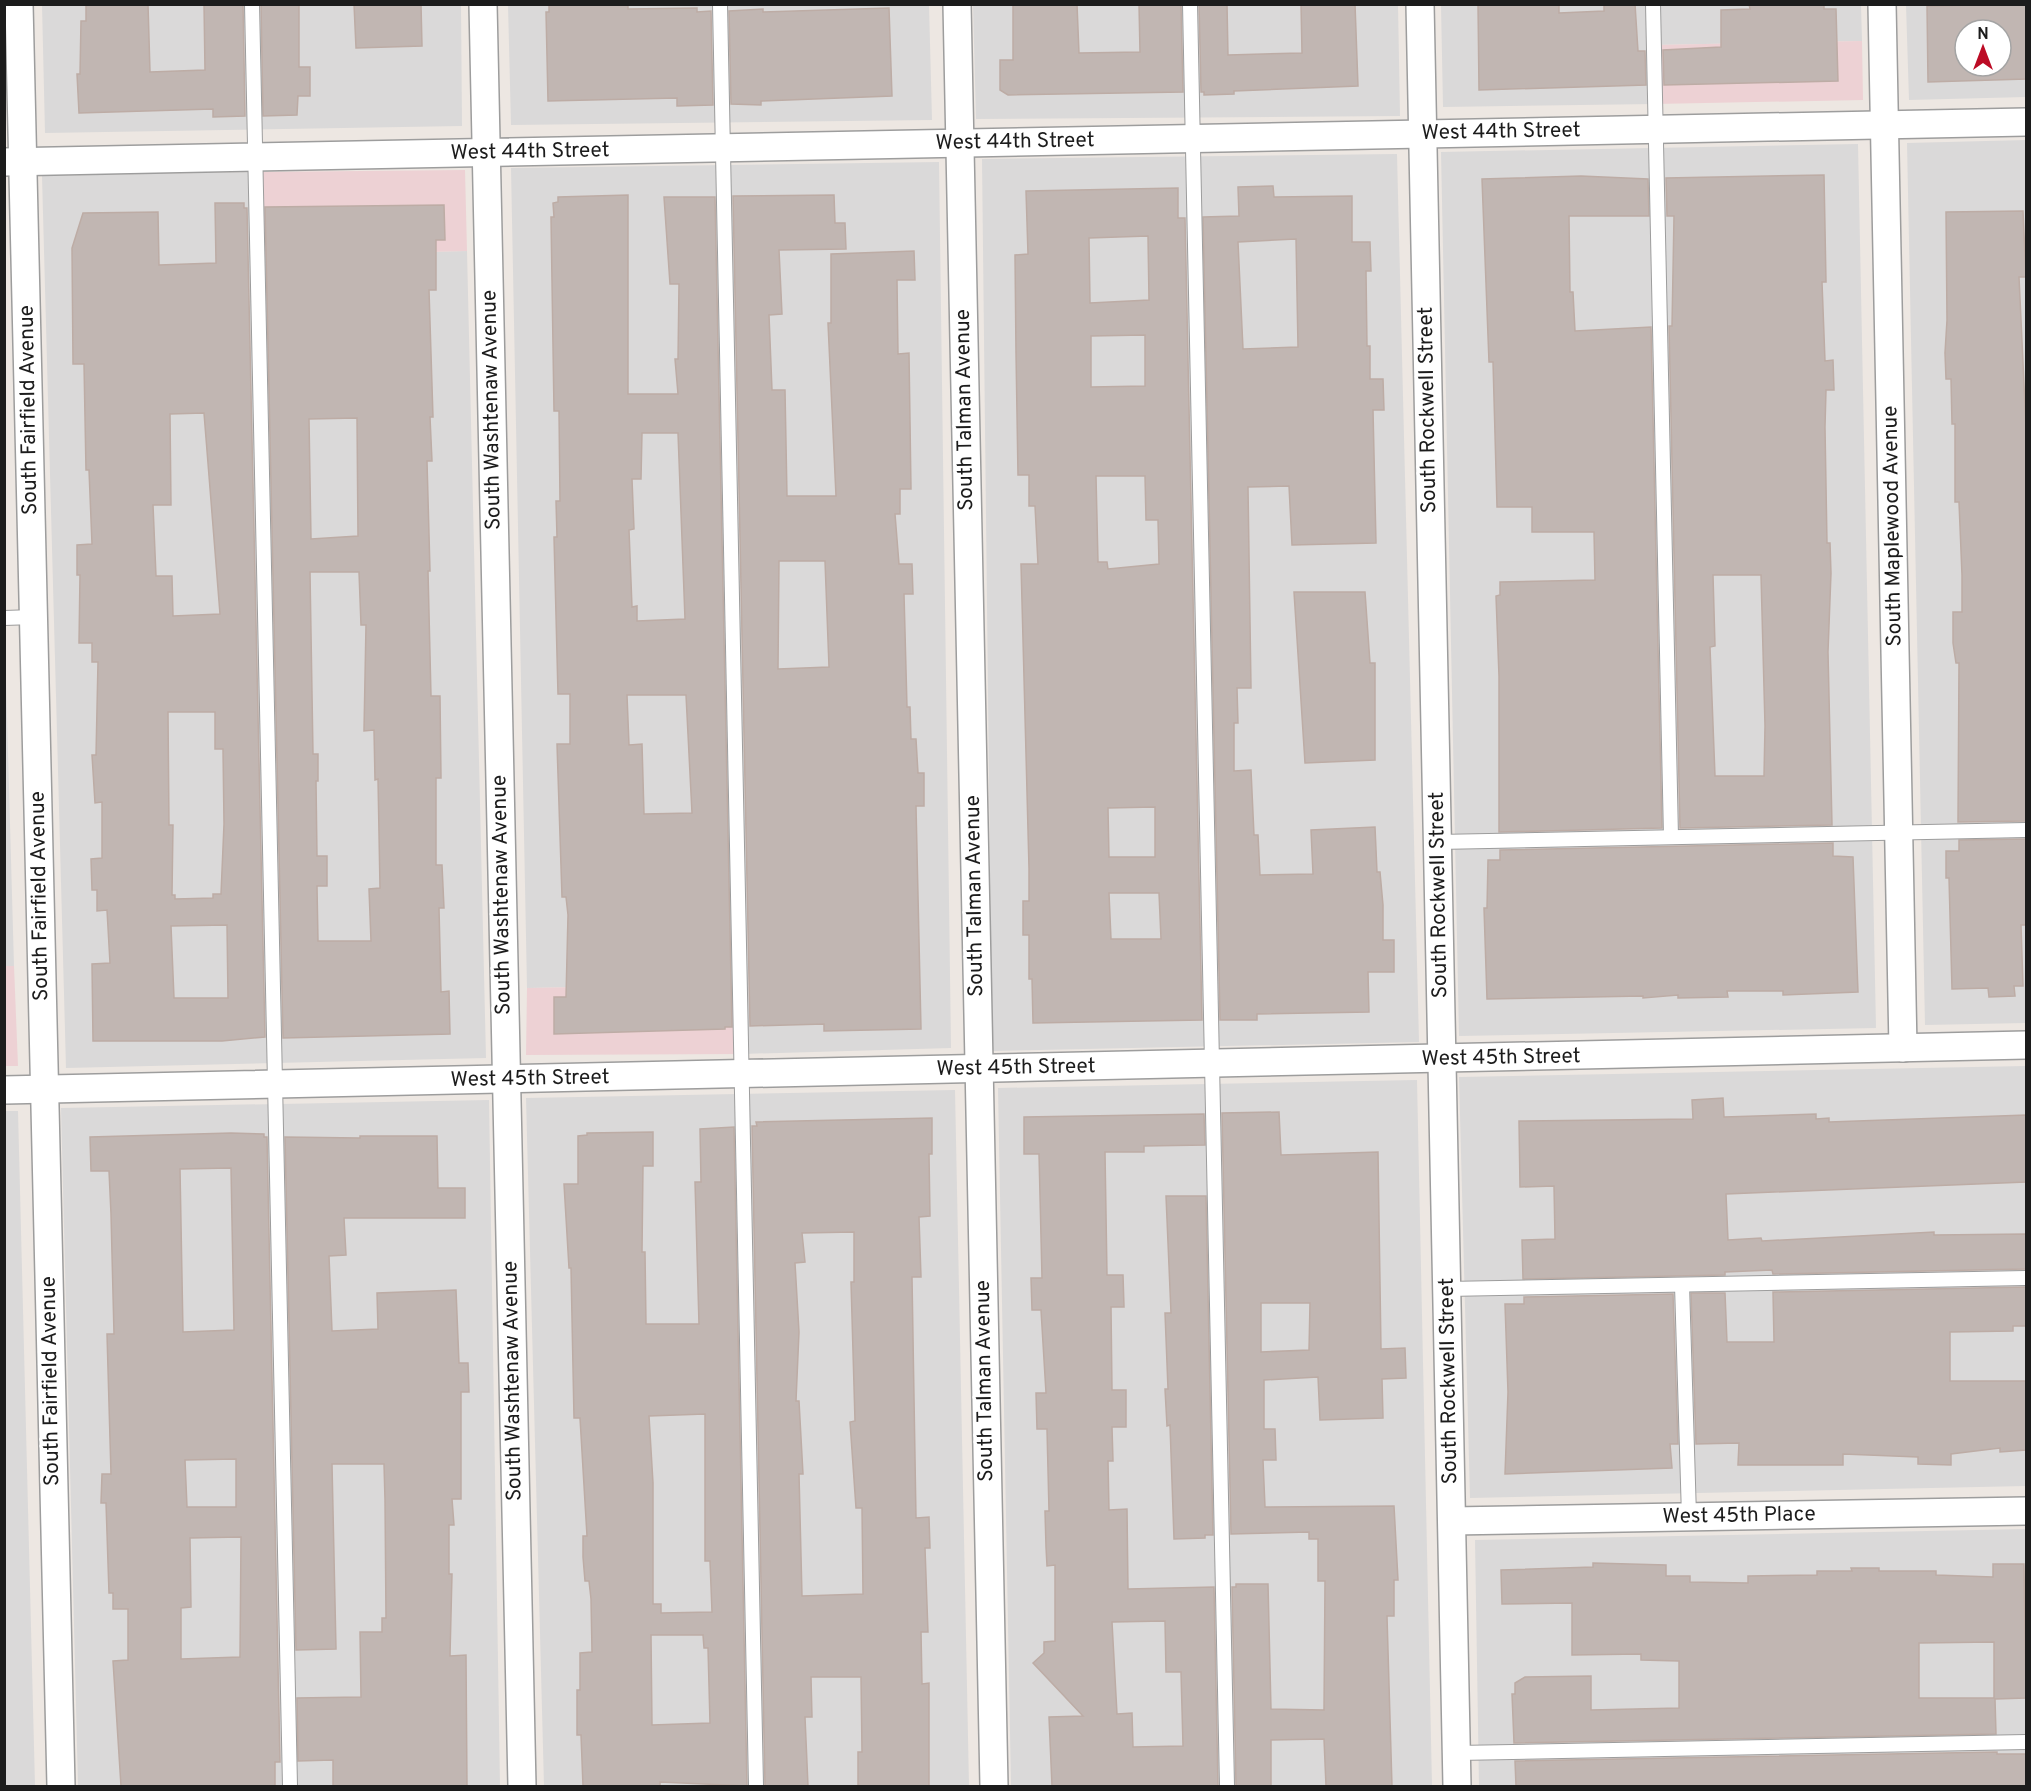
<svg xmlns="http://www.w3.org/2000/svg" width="2031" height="1791" viewBox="0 0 2031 1791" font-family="Overpass,sans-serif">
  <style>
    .residential { fill: #dad9d9; fill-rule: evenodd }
    .commercial { fill: #edd1d4 }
    .building { fill: #c1b6b2; stroke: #bdaca5; stroke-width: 1.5; fill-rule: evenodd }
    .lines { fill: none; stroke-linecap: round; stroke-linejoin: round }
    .lane-casing { stroke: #9d9d9d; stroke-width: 16 }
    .street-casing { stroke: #9d9d9d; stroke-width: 30 }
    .lane { stroke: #fff; stroke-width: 14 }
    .street { stroke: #fff; stroke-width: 27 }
    .labels { text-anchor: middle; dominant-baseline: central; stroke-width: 6; stroke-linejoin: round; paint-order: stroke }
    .street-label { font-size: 21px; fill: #1c1c1c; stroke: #fff }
  </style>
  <rect width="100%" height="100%" fill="#ede7e2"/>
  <g class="residential">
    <polygon points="42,5 461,5 462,126 45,133"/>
    <polygon points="508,5 929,5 932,120 511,125"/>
    <polygon points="973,5 1398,5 1400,116 976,119"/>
    <polygon points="1441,5 1861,5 1862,41 1654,45 1655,104 1443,107"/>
    <path d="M 1906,5 L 2026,5 L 2026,97 L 1909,100 ZM 1965,30 L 2001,30 L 2001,66 L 1965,66 Z"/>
    <polygon points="2026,140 2026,1023 1925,1025 1907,143"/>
    <polygon points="1858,144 1876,1028 1459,1036 1441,152"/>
    <polygon points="1397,154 1419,1042 992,1051 982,159"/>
    <polygon points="939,162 951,1048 742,1054 740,984 527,988 511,168"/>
    <polygon points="256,172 258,256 467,251 486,1058 66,1068 42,176"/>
    <polygon points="4,610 14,966 4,966"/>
    <polygon points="2026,1066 2026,1486 1470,1498 1459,1077"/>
    <polygon points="1417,1080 1432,1786 1011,1786 998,1088"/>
    <polygon points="955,1090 969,1786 544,1786 526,1098"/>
    <polygon points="489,1100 500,1786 78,1786 61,1108"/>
    <polygon points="4,1111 18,1111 35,1786 4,1786"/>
    <polygon points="2026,1529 2026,1786 1479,1786 1475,1540"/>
  </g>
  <g class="commercial">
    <polygon points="1862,41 1863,100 1655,104 1654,45"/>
    <polygon points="465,170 467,251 258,256 256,172"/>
    <polygon points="5,966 14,966 18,1066 5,1066"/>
    <polygon points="740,984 742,1054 526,1055 527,988"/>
  </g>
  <g class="building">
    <polygon points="86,4 148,4 150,72 205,70 204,4 243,4 245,116 213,117 213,109 79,113 77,74 80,74 81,21 86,21"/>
    <polygon points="261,4 299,4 299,67 310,67 310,96 298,96 297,115 263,116"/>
    <polygon points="354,4 421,4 422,46 356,48"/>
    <polygon points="549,4 628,4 628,9 697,8 697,12 711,11 713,105 677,106 677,98 548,101 546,12 549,12"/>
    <polygon points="1013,4 1077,4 1079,53 1140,52 1139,4 1181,4 1183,92 1008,95 1000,90 1000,60 1013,60"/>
    <polygon points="1199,4 1227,4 1228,55 1302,53 1301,4 1355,4 1358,86 1234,91 1234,94 1204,95 1204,92 1201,92"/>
    <polygon points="1478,4 1559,4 1559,13 1604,11 1604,4 1635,4 1638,51 1645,51 1646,85 1479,90"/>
    <polygon points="1749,4 1824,4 1824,9 1836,9 1838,81 1664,85 1663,50 1721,47 1721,10 1750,9"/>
    <path d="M 2026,4 L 2026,79 L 1928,82 L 1927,6 ZM 1965,30 L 2001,30 L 2001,66 L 1965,66 Z"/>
    <polygon points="889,8 892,96 761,101 761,105 731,104 729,11 763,9 763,12"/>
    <path d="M 1824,175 L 1826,282 L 1822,282 L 1825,361 L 1833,360 L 1834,390 L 1826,390 L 1825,427 L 1827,543 L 1830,543 L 1831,573 L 1828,652 L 1832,825 L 1680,828 L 1669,326 L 1672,326 L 1674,216 L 1667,216 L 1666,178 ZM 1713,575 L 1761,575 L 1765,726 L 1764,776 L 1715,776 L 1710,647 L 1715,646 Z"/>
    <polygon points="1581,176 1648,179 1649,216 1569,216 1570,292 1573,292 1575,331 1651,327 1662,828 1499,832 1499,676 1496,596 1500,595 1500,582 1595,580 1594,532 1532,532 1532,507 1497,507 1493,362 1489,362 1482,179"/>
    <path d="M 1273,186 L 1274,197 L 1352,196 L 1352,242 L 1370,242 L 1371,271 L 1366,271 L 1367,346 L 1370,346 L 1370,379 L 1383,379 L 1384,410 L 1373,410 L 1376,543 L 1292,545 L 1289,486 L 1248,487 L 1251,688 L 1237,688 L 1238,723 L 1234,723 L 1234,771 L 1251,770 L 1254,835 L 1258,835 L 1260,875 L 1313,874 L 1311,830 L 1375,827 L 1377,872 L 1380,872 L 1383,905 L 1383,940 L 1394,940 L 1394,972 L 1368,972 L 1369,1012 L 1257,1014 L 1257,1020 L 1220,1020 L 1203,217 L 1239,216 L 1238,187 ZM 1296,239 L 1298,347 L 1243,349 L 1238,242 Z"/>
    <path d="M 1178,188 L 1178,218 L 1185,218 L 1202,1020 L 1033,1023 L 1032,979 L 1029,979 L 1029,935 L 1023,935 L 1023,901 L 1029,901 L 1029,868 L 1021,564 L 1038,564 L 1035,506 L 1029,506 L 1029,475 L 1018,475 L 1016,353 L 1015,255 L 1028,254 L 1026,191 ZM 1148,236 L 1149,300 L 1090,303 L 1089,238 ZM 1145,335 L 1145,386 L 1091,387 L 1091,336 ZM 1096,476 L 1145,476 L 1146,520 L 1158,520 L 1159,564 L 1108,569 L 1107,562 L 1098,562 ZM 1155,807 L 1155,857 L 1109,857 L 1108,808 ZM 1109,893 L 1159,893 L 1161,939 L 1111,939 Z"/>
    <path d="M 628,195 L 628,394 L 678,394 L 675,359 L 678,359 L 679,284 L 670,284 L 664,197 L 715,197 L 732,1027 L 725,1027 L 725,1029 L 554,1034 L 554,997 L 566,997 L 568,915 L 566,897 L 562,897 L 557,744 L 570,744 L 570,694 L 558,694 L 554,537 L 557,537 L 556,501 L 560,501 L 559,411 L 554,411 L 551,217 L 554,217 L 553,203 L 558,202 L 558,197 ZM 642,433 L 678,433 L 685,619 L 637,621 L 637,606 L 632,607 L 629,530 L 634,529 L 632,479 L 641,479 ZM 627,695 L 686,695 L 692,813 L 644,814 L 642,744 L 629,745 Z"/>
    <path d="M 834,195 L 835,223 L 845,223 L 846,249 L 779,250 L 782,314 L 769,315 L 772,390 L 785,390 L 787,496 L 836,496 L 828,323 L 831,323 L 831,254 L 914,251 L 915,280 L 897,280 L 898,354 L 909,353 L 911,489 L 900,489 L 900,514 L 895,514 L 899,564 L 912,564 L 913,594 L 904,594 L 907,707 L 910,707 L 911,739 L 916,739 L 918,773 L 924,773 L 924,806 L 916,806 L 921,1029 L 824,1031 L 824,1024 L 750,1026 L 733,196 ZM 779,561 L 825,561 L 829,667 L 778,669 Z"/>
    <path d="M 215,203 L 244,203 L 244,208 L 247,208 L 265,1037 L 222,1041 L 93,1041 L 92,964 L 110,963 L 107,910 L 97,911 L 97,890 L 92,890 L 91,859 L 102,858 L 102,802 L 95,803 L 92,755 L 96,755 L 98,662 L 92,662 L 92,643 L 79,643 L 80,575 L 77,575 L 77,545 L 92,544 L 89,470 L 86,470 L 84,364 L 73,364 L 72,248 L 83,213 L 158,212 L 159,265 L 216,263 ZM 204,413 L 220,614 L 173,616 L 172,576 L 156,576 L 153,505 L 171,505 L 170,414 ZM 168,712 L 215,712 L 215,749 L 223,749 L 224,824 L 221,894 L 213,894 L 213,898 L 175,899 L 175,895 L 172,895 L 173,825 L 169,825 ZM 227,925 L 228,998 L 174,998 L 171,926 Z"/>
    <path d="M 444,205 L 445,240 L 436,240 L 436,290 L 429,290 L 433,417 L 430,417 L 432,461 L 427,461 L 430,571 L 428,571 L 431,696 L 440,696 L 441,778 L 436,778 L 436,865 L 442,865 L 444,908 L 439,908 L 441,992 L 449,991 L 450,1034 L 283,1038 L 265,207 ZM 357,418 L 358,536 L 311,539 L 309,419 ZM 310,572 L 359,572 L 361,625 L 366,625 L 364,731 L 374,730 L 375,780 L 378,779 L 380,888 L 369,889 L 371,941 L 318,941 L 317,886 L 327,886 L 327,856 L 317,856 L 316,781 L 318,781 L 318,754 L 313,754 Z"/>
    <polygon points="2023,211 2026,277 2019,277 2026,427 2026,821 1958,822 1959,663 1956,663 1953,643 1953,612 1962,612 1962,575 1959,502 1955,502 1955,424 1952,424 1951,379 1946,379 1945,353 1947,320 1946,212"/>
    <polygon points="1294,592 1365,592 1370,663 1375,663 1375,760 1305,763"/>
    <polygon points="2026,839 2026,925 2021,925 2023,986 2014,986 2015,996 1989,997 1988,988 1952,989 1949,878 1946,878 1946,851 1959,851 1959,840"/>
    <polygon points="1833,843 1833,856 1853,857 1858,992 1783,995 1783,991 1727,991 1728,997 1678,998 1678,995 1643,998 1643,996 1487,999 1484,908 1487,908 1488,860 1500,860 1500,850"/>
    <polygon points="1723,1098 1724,1117 1816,1114 1816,1119 1829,1118 1829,1122 2026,1115 2026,1182 1726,1194 1728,1240 1761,1238 1762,1241 1934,1232 1934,1235 2026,1234 2026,1269 1773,1274 1772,1270 1725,1272 1725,1275 1523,1279 1522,1240 1555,1239 1554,1186 1520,1187 1519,1121 1693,1119 1692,1100"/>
    <path d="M 1279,1112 L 1281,1155 L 1378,1152 L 1381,1349 L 1405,1348 L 1406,1378 L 1382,1379 L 1383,1418 L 1320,1420 L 1318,1377 L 1264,1380 L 1264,1429 L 1275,1429 L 1276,1460 L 1263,1460 L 1265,1507 L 1394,1506 L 1398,1580 L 1394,1580 L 1394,1616 L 1387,1616 L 1392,1786 L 1326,1786 L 1324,1739 L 1271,1740 L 1271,1786 L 1236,1786 L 1232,1587 L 1236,1587 L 1236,1584 L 1268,1584 L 1271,1709 L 1324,1710 L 1325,1581 L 1318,1581 L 1318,1539 L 1309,1539 L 1309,1532 L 1231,1534 L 1222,1113 ZM 1261,1303 L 1310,1303 L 1309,1350 L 1261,1352 Z"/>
    <path d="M 1204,1114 L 1205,1145 L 1144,1146 L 1144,1152 L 1105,1152 L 1107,1275 L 1123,1275 L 1124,1307 L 1111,1307 L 1112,1390 L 1126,1390 L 1126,1427 L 1112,1427 L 1113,1461 L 1108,1461 L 1109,1510 L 1127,1509 L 1128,1589 L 1214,1587 L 1218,1786 L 1052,1786 L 1049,1717 L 1083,1716 L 1033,1663 L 1044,1653 L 1044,1642 L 1055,1641 L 1055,1565 L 1047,1566 L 1046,1547 L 1045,1511 L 1049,1511 L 1047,1429 L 1037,1429 L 1036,1393 L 1046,1393 L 1041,1310 L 1032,1310 L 1031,1278 L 1042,1278 L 1039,1154 L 1024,1154 L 1024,1117 ZM 1165,1621 L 1166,1672 L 1181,1672 L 1183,1746 L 1133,1747 L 1132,1713 L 1117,1714 L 1112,1622 Z"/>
    <path d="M 932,1118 L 932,1154 L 929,1154 L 930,1216 L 919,1217 L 921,1277 L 912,1277 L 916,1518 L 929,1517 L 930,1548 L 925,1548 L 928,1632 L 921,1632 L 922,1684 L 929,1683 L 929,1786 L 858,1786 L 858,1752 L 862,1752 L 861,1677 L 811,1677 L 812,1717 L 805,1717 L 808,1786 L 765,1786 L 752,1126 L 757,1126 L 756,1122 ZM 854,1232 L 854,1282 L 851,1282 L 855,1421 L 850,1422 L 856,1508 L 862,1508 L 863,1594 L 802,1596 L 799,1474 L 803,1474 L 799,1401 L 796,1401 L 799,1332 L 795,1263 L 805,1262 L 802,1233 Z"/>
    <path d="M 734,1127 L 747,1786 L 660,1782 L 660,1786 L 583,1786 L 581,1735 L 577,1735 L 577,1690 L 580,1690 L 580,1653 L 592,1652 L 591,1599 L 589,1581 L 585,1581 L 583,1557 L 583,1536 L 587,1536 L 580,1418 L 574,1418 L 571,1268 L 569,1268 L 564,1184 L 578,1184 L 578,1136 L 587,1135 L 587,1133 L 653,1132 L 653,1166 L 643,1166 L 642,1252 L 645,1252 L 646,1324 L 699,1324 L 695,1182 L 701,1182 L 700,1129 ZM 705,1414 L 705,1561 L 710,1561 L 712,1612 L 661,1613 L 661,1604 L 653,1604 L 653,1483 L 649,1416 ZM 651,1635 L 703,1635 L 704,1648 L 708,1648 L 710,1723 L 652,1725 Z"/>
    <path d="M 231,1133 L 264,1134 L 264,1137 L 267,1137 L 280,1762 L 275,1762 L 275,1786 L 121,1786 L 113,1661 L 128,1660 L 128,1609 L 113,1609 L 113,1593 L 109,1593 L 106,1503 L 101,1503 L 102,1474 L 111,1474 L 107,1334 L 114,1334 L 111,1214 L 109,1171 L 91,1171 L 90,1137 ZM 231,1168 L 234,1330 L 183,1332 L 180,1169 ZM 236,1459 L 236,1507 L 187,1507 L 185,1460 ZM 241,1537 L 240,1657 L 181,1659 L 181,1608 L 191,1607 L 190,1538 Z"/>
    <polygon points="360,1136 437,1136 438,1188 465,1188 465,1218 344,1218 346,1255 329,1256 332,1331 378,1329 377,1293 456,1290 459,1363 468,1363 469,1392 461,1392 461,1499 452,1499 454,1525 449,1525 449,1574 452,1574 450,1656 466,1655 467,1786 333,1786 333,1760 298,1761 297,1698 361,1697 360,1632 382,1632 382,1618 386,1618 385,1500 384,1464 332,1464 336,1649 296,1650 285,1137 360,1138"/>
    <polygon points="1166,1196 1206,1196 1213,1535 1205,1535 1205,1538 1174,1539 1170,1425 1167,1426 1165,1389 1168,1389 1165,1313 1171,1313"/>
    <polygon points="2026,1287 2026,1326 2013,1326 2013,1331 1950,1332 1950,1381 2026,1381 2026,1450 2000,1452 2000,1448 1951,1454 1951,1465 1918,1464 1918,1457 1843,1454 1843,1465 1738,1465 1739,1443 1696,1444 1691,1293 1725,1293 1727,1342 1774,1342 1773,1292"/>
    <polygon points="1673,1294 1678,1444 1670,1444 1672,1468 1505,1474 1508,1392 1505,1304 1524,1304 1524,1297"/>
    <path d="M 1593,1563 L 1666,1565 L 1666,1576 L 1690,1576 L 1690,1582 L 1748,1583 L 1748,1576 L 1817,1575 L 1817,1571 L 1852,1571 L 1851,1568 L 1879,1568 L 1879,1571 L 1936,1571 L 1936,1575 L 1993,1577 L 1993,1564 L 2024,1564 L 2026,1698 L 1995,1699 L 1996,1734 L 1514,1743 L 1512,1694 L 1515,1694 L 1515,1683 L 1525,1677 L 1591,1676 L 1591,1710 L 1679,1708 L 1679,1661 L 1641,1660 L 1641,1654 L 1572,1655 L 1572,1603 L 1502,1604 L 1501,1570 L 1593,1567 ZM 1994,1642 L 1994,1698 L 1919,1698 L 1919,1643 Z"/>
    <polygon points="1997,1752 1997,1754 2026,1754 2026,1786 1516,1786 1515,1761"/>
  </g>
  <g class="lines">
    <g class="lane-casing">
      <g id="lane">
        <polyline points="252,4 290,1786"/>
        <polyline points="720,4 756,1786"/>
        <polyline points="1190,4 1227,1786"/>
        <polyline points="1653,4 1671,837"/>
        <polyline points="4,618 34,617"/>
        <polyline points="1438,842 2026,830"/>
        <polyline points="1682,1285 1689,1516"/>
        <polyline points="1447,1289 2026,1278"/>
        <polyline points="1457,1753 2026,1742"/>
      </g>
    </g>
    <g class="street-casing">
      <g id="street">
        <polyline points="19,4 61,1786"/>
        <polyline points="483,4 522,1786"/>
        <polyline points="957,4 994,1786"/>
        <polyline points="1420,4 1457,1786"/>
        <polyline points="1882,4 1903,1048"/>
        <polyline points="4,162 2026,122"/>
        <polyline points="4,1090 2026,1045"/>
        <polyline points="1452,1521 2026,1511"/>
      </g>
    </g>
    <use href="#lane" class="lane"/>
    <use href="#street" class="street"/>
  </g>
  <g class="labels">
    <g class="street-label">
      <text transform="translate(1501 132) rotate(-1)">West 44th Street</text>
      <text transform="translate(1015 142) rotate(-1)">West 44th Street</text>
      <text transform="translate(530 152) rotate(-1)">West 44th Street</text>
      <text transform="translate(29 410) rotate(-91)">South Fairfield Avenue</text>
      <text transform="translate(492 410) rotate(-91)">South Washtenaw Avenue</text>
      <text transform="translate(965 410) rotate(-91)">South Talman Avenue</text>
      <text transform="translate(1428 410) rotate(-91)">South Rockwell Street</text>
      <text transform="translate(1893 526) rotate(-91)">South Maplewood Avenue</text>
      <text transform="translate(502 895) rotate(-91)">South Washtenaw Avenue</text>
      <text transform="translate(1439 895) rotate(-91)">South Rockwell Street</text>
      <text transform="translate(40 896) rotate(-91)">South Fairfield Avenue</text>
      <text transform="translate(975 896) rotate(-91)">South Talman Avenue</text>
      <text transform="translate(1501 1058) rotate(-1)">West 45th Street</text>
      <text transform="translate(1016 1068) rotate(-1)">West 45th Street</text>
      <text transform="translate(530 1079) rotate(-1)">West 45th Street</text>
      <text transform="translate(51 1381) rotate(-91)">South Fairfield Avenue</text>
      <text transform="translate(513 1381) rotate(-91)">South Washtenaw Avenue</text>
      <text transform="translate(985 1381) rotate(-91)">South Talman Avenue</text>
      <text transform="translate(1449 1381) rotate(-91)">South Rockwell Street</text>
      <text transform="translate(1739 1516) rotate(-1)">West 45th Place</text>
    </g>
  </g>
  <rect width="2031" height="1791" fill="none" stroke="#1c1c1c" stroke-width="12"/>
  <g transform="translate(1983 48)"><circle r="28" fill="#ffffff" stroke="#a4a4a4" stroke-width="1.5"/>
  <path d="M0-4.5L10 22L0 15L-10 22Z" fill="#bc0b25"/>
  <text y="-9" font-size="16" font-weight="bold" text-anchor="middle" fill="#1c1c1c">N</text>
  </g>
</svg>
